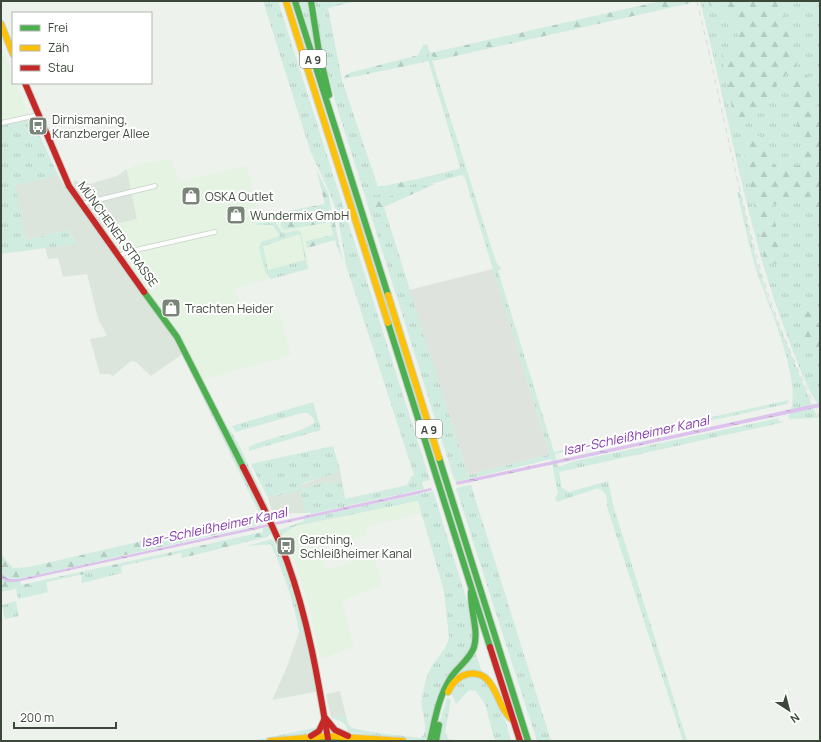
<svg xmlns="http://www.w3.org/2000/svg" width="821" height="742" viewBox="0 0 821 742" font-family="Manrope,sans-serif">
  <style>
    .residential { fill: #dce5dc }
    .commercial { fill: #e5f3e2 }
    .industrial { fill: #dee4dd }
    .grass { fill: url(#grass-tufts); fill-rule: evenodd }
    .forest { fill: url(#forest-firs) }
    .water { fill: url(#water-ripples) }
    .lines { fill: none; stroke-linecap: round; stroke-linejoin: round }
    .street-casing { stroke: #cbd0cb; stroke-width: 5.5 }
    .fast-casing { stroke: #c8d3c8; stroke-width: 8 }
    .slow-casing { stroke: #c8d3c8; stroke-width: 8 }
    .jam-casing { stroke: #c8d3c8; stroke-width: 8 }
    .street { stroke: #fcfdfc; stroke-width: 4 }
    .fast { stroke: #4caf50; stroke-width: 6 }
    .slow { stroke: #ffc107; stroke-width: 6 }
    .jam { stroke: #c62828; stroke-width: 6 }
    .rail { stroke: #d9dad9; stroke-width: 1; stroke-dasharray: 5 5; stroke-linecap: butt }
    .labels { text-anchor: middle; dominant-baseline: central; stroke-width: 4; stroke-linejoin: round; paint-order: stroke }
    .shield { fill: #fff; stroke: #767f75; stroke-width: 1 }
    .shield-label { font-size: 11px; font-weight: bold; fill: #3c483a }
    .poi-label { font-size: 12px; fill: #3c483a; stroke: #fff; text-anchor: start }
    .street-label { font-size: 12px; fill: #3c483a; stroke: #fff }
    .water-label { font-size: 13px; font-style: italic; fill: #833aad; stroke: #fff }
  </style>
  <defs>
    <pattern id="grass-tufts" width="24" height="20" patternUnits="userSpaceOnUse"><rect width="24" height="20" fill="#d0ebe0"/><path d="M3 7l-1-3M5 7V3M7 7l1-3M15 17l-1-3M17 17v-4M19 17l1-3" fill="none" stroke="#b4cbc1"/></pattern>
    <pattern id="forest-firs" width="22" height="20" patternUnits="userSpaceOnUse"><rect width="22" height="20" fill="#d0ebe0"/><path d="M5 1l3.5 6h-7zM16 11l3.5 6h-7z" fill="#b4cbc1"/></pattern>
    <pattern id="water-ripples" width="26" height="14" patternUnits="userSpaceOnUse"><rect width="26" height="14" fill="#dcc2ec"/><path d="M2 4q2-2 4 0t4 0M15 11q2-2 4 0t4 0" fill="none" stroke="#b4a0c0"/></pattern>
  </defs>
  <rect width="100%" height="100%" fill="#edf2ed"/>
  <g class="residential">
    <polygon points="127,169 137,219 102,228 171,323 187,351 151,376 136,362 131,361 113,376 109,374 100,374 90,339 107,336 98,318 87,274 63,277 58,258 48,259 45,247 76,243 69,230 26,240 14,186 58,175 64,186 74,188 74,180 81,183 90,184 117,176"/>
    <polygon points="340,470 346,504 306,513 273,514 268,498"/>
    <polygon points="299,632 307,637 320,691 272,700 287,667"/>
    <polygon points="340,691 346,716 331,718 326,694"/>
  </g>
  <g class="commercial">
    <polygon points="1,46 13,76 13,83 16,83 29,114 1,119"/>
    <polygon points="171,159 180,181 247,166 259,217 272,214 273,218 284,221 281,222 290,230 295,227 330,222 333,235 305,241 310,267 234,289 247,316 279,312 291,355 206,379 197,378 187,351 171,323 101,228 137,219 127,169 137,165"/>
    <polygon points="418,501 422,513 365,527 367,535 319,550 325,570 374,555 382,585 342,601 354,647 320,659 310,608 294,560 281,535 295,526"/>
  </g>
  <polygon class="industrial" points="493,269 549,452 548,455 468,475 409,290"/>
  <g class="grass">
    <polygon points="263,1 278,1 430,480 422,482 424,489 311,514 310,512 306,513 300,489 326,482 341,482 345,499 407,485 411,477 414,475 346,265 337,213 332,198 310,150"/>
    <polygon points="299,1 309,1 315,50"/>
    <path d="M 315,1 L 357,1 L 328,8 L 342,80 L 378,187 L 375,189 L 421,180 L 418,179 L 458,169 L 460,167 L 426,53 L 418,55 L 423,45 L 427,44 L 429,51 L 432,53 L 430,54 L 433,55 L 434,58 L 432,60 L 496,262 L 501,269 L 498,271 L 554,452 L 789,400 L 787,404 L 555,454 L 558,467 L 575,461 L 775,419 L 779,418 L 778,421 L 784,422 L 559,472 L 562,488 L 569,492 L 608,481 L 614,508 L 687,741 L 683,741 L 608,510 L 606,495 L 602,490 L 598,488 L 557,502 L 555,498 L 558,493 L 551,459 L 456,482 L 454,479 L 336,104 L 322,48 ZM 462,175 L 465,178 L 549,452 L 548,455 L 468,475 L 384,207 L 376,208 L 431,184 Z"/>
    <path d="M 700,1 L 820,1 L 820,401 L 818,404 C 806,388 796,358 788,338 C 746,230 729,114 700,1 Z"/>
    <polygon points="32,119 58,175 15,186 26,240 69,230 76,244 1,254 1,126"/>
    <polygon points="349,183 451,506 448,507 346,184"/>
    <path d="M 737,192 L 740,192 L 757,263 L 770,304 L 812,405 L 791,410 C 801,376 766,301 755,266 C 748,242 743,217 737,192 Z"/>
    <path d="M 275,222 L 282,232 L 286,233 L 298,230 L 301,233 L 308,269 L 271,279 L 265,272 L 259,248 L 261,242 L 280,236 L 273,225 L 257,225 L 256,223 ZM 300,234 L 305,260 L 268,270 L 263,246 Z"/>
    <polygon points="198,384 259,502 263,516 262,519 199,390"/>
    <path d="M 313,402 L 321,430 L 249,451 L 249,447 C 270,436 295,436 314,423 L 314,419 L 308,413 L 302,413 L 236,432 L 232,426 Z"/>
    <polygon points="813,408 818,418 790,419 788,417 790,413"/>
    <polygon points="229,428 240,447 270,511 267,508 228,430"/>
    <polygon points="333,446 340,470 338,472 310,481 303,483 300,489 291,494 285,493 272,499 272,498 295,487 268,498 251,464"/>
    <polygon points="471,485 551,741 537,741 456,488"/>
    <path d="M 433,491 L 470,611 C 472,626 476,643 465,656 C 458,666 447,673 442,685 C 435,703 433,722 426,739 L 421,741 L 348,732 C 346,721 340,721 331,718 L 346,716 C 347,719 347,725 351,727 C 359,732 408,736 420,738 C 432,731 419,711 422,698 C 424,687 426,676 432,666 C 438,656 447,649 449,637 L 444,591 L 418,501 L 295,526 L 281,535 L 279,530 L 304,521 L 304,519 Z"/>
    <path d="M 272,539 L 282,557 L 307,637 L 299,632 C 294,601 283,572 271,544 L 247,546 Z"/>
    <polygon points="121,565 122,573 82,583 81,574"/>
    <polygon points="46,581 48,592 18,599 16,588"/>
    <polygon points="16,601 19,616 5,619 2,605"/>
    <polygon points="475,652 482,672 451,680"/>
    <polygon points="472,675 485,679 501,705 511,741 495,741 485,704 476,691 469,690 456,704 450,690 455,682"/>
    <path d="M 447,698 L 451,700 L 445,732 L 448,739 L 462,741 L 441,741 C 435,728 444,711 447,698 Z"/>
    <polygon points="314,728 317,729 311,734 252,741"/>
  </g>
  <g class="forest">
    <polygon points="661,1 690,1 691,3 433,61 431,59 434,58 430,53"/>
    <polygon points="708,1 779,1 797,56 796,66 788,72 750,119 734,119 721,51 733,50 740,46 731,7 710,6"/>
    <polygon points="426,53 429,61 344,79 344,77 349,73"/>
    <polygon points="807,75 816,103 820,130 820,227 812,196 771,205 785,266 765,261 742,143 761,135 771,152 775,167 806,165 788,79"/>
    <polygon points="316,169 329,195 331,210 302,215 272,218 272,214 325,204"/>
    <polygon points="418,179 421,180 421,182 375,196 373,191 378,187"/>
    <polygon points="431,184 435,184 384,207 376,208 373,205 376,201"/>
    <polygon points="333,214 343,262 335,240 307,248 306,241 333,235 330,222 284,230 281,226 281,222"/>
    <polygon points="809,305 820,326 820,362 816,359 803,332 795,309"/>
    <polygon points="260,514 262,520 266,519 267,523 19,579 8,579 1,573 1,554 13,568 29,567"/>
    <polygon points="269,527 272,533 267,537 182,558 181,553 1,592 1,578 12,582 20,581 21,585 263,532 263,528"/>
  </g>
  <g class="water">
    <polygon points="820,403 820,407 457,485 456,482"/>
    <polygon points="431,488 432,490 413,495 16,582 7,582 1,578 1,573 8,579 19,579"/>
  </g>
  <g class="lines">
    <g class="street-casing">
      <g id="street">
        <polyline points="1,123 38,115"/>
        <polyline points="81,204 155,186"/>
        <polyline points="119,256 127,252 215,232"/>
      </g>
    </g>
    <g class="fast-casing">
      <g id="fast">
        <polyline points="295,1 388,295"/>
        <polyline points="311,1 319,52 329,95"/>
        <polyline points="144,292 177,337 243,467"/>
        <polyline points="388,323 490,647"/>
        <polyline points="439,458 528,741"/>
        <polyline points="315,741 341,741"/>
        <path d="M 430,741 C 435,720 438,698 450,679 C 456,668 470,660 474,647 C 479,630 470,610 471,592"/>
        <polyline points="436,741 439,725"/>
      </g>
    </g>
    <g class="slow-casing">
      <g id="slow">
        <polyline points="286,1 388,323"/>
        <polyline points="1,24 13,54"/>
        <polyline points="388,295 439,458"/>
        <path d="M 448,692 C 452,683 458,676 468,674 C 497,669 495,708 514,721"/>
        <polyline points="270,741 328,736 403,741"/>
      </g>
    </g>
    <g class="jam-casing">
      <g id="jam">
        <polyline points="25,83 69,186 144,292"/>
        <path d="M 243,467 C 259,498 275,529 287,561 C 308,619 318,679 328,739"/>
        <polyline points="490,647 520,741"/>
        <polyline points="326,719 335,730 348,736"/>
        <polyline points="311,736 319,731 325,718"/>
      </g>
    </g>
    <use href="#street" class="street"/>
    <use href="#fast" class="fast"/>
    <use href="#slow" class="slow"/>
    <use href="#jam" class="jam"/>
    <path class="rail" d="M 697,1 C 719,92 736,185 762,275 C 777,325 799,372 820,419"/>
  </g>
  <defs>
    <g id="bus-square" transform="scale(1)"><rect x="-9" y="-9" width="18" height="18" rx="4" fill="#7a8479" stroke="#fff"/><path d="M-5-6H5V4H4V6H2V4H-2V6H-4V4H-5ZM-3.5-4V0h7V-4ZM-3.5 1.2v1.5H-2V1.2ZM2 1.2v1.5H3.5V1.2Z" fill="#fff"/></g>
    <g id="shop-square" transform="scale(1)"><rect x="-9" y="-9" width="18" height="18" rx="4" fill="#7a8479" stroke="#fff"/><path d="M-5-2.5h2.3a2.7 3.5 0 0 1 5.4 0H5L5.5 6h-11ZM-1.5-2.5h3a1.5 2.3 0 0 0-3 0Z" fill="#fff"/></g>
  </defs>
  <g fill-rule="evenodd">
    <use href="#bus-square" x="38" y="126"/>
    <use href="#shop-square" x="191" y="196"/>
    <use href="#shop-square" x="236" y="215"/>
    <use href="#shop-square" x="171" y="308"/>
    <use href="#bus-square" x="286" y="546"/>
  </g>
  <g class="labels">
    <g class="shield">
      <rect x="300" y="50" width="26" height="18" rx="3"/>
      <rect x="416" y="420" width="26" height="18" rx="3"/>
    </g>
    <g class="shield-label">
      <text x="313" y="59">A 9</text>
      <text x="429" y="429">A 9</text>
    </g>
    <g class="poi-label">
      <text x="52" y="119">Dirnismaning,<tspan x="52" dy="14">Kranzberger Allee</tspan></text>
      <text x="205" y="196">OSKA Outlet</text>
      <text x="250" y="215">Wundermix GmbH</text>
      <text x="185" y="308">Trachten Heider</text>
      <text x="300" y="539">Garching,<tspan x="300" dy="14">Schleißheimer Kanal</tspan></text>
    </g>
    <g class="street-label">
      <text transform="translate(118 234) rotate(54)">MÜNCHENER STRASSE</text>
    </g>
    <g class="water-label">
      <text transform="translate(636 435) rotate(-12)">Isar-Schleißheimer Kanal</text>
      <text transform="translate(214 527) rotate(-12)">Isar-Schleißheimer Kanal</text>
    </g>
  </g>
  <rect width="821" height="742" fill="none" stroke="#3c483a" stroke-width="4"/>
  <rect x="12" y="12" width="140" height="72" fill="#ffffff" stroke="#b1b6b0"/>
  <rect x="20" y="25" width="20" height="6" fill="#4caf50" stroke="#b1b6b0"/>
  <text x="48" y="32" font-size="12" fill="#3c483a">Frei</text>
  <rect x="20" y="45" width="20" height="6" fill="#ffc107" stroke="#b1b6b0"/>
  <text x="48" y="52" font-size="12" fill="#3c483a">Zäh</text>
  <rect x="20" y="65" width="20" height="6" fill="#c62828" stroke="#b1b6b0"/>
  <text x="48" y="72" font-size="12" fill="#3c483a">Stau</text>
  <g transform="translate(789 710) rotate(144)" stroke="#ffffff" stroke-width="3" paint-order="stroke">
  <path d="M0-3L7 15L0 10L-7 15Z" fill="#3c483a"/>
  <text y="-6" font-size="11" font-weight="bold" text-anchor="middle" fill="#3c483a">N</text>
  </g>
  <path d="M14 722v6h102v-6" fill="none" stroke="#3c483a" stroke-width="2"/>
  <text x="20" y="722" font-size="12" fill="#3c483a" stroke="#ffffff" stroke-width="3" paint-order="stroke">200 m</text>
</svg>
